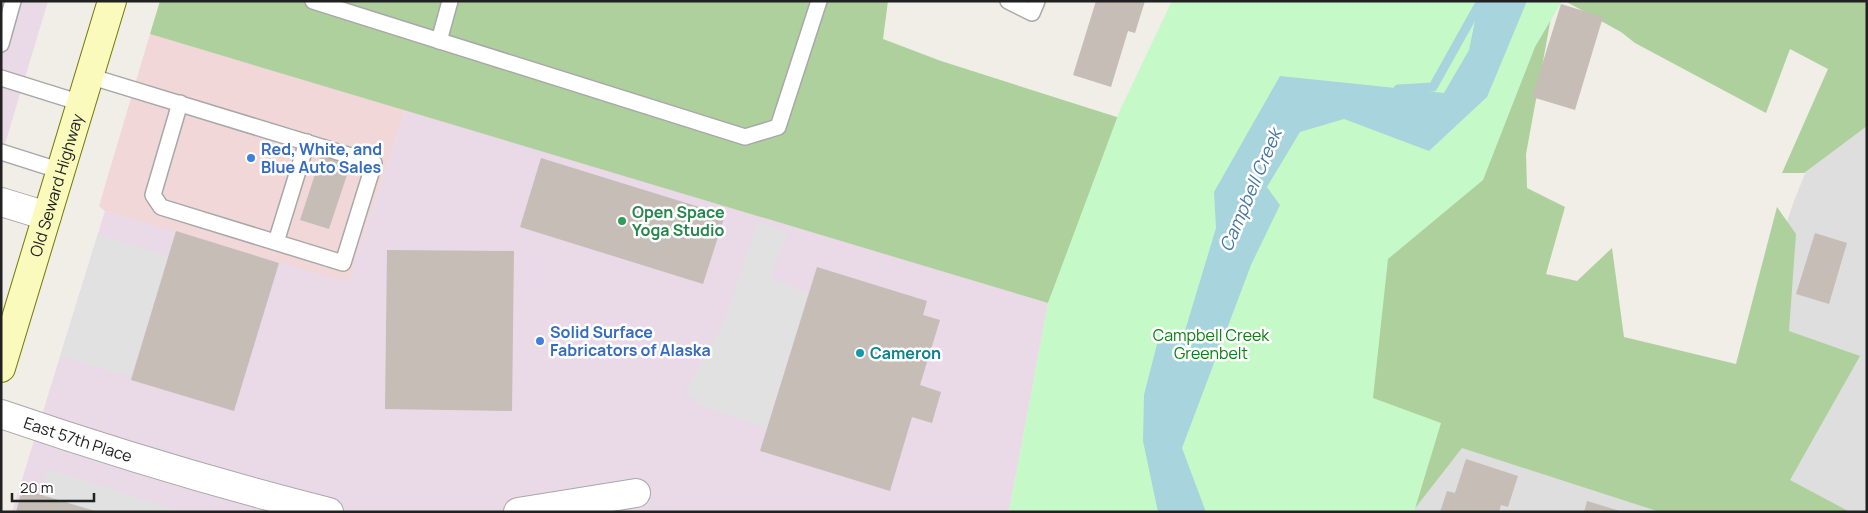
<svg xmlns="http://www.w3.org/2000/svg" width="1868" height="513" viewBox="0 0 1868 513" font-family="Manrope,sans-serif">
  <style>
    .residential { fill: #dfdede }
    .commercial { fill: #f1d7d7 }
    .industrial { fill: #ead9e7 }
    .forest { fill: #add09c }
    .park { fill: #c5fac8 }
    .parking { fill: #e1e1e1 }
    .water { fill: #a8d4de }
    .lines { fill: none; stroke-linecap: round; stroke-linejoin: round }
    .stream { stroke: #a8d4de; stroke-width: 9 }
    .building { fill: #c6bdb6 }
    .lane-casing { stroke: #a8a8a8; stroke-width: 18 }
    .street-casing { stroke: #a8a8a8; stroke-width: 30 }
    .secondary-casing { stroke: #727a05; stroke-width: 30 }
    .lane { stroke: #fff; stroke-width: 15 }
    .street { stroke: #fff; stroke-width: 28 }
    .secondary { stroke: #f9fabc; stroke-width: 28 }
    .shop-dot { fill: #3f7fe0; stroke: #fff; stroke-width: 2 }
    .leisure-dot { fill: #2e9e5b; stroke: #fff; stroke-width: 2 }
    .culture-dot { fill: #0f9aa8; stroke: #fff; stroke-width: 2 }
    .labels { text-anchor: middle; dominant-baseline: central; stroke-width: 5; stroke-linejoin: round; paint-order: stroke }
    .shop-label { font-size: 16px; font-weight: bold; fill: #366cbe; stroke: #fff; text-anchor: start }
    .street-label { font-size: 16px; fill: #212121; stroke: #fff }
    .leisure-label { font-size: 16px; font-weight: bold; fill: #27864d; stroke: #fff; text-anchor: start }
    .park-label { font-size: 16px; fill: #0c8111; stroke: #fff }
    .culture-label { font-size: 16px; font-weight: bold; fill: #0d838f; stroke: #fff; text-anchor: start }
    .water-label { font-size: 18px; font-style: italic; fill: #4677a1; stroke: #fff }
  </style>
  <rect width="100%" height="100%" fill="#f1ede7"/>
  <polygon class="residential" points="1867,20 1867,512 1414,512 1441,423 1693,500 1794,201"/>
  <polygon class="commercial" points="150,34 405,110 348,283 105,211 99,206"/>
  <g class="industrial">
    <polygon points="1,1 48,1 1,157"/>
    <polygon points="405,110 1048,303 1009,512 12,512 105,211 348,282"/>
  </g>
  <g class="forest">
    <polygon points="160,1 888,1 883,39 941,61 1123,119 1048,303 150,34"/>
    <polygon points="1554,1 1526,154 1527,188 1565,207 1546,274 1577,281 1612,248 1624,337 1736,364 1777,207 1796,234 1789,331 1860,356 1790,480 1850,512 1660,512 1462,448 1412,512 1251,265"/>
    <polygon points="1565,1 1867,1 1867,126 1804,173 1782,173 1828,69 1790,49 1766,113 1635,43 1621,32"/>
  </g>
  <polygon class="park" points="1172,1 1562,1 1535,47 1483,180 1388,259 1373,398 1441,423 1414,512 1009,512 1048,303 1120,110"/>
  <g class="parking">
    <polygon points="758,222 788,232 770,277 808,294 767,429 703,406 685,393 724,322"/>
    <polygon points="98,234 169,256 131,376 60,357"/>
    <polygon points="47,469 184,512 97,512 40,495"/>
  </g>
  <polygon class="water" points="1479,1 1527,1 1487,97 1429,151 1344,119 1300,132 1267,187 1280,205 1251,265 1182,448 1206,512 1158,512 1143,441 1144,395 1158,340 1184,334 1216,228 1214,192 1280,76 1444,93 1469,50"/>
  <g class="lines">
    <polyline class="stream" points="1398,89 1433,87 1481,1"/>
  </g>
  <g class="building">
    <polygon points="1096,1 1145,1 1135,33 1128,31 1111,87 1073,75"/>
    <polygon points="1561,4 1603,17 1575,110 1532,97"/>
    <polygon points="323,150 352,160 329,229 300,220"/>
    <polygon points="541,158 725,215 703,284 520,227"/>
    <polygon points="176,231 279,263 234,411 131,380"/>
    <polygon points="1815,233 1847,243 1829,304 1796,294"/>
    <polygon points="387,250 514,251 512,411 385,409"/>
    <polygon points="817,267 927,301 923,315 940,320 920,385 941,392 932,423 912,417 890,491 760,451"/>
    <polygon points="1466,459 1518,476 1508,507 1501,505 1499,512 1440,512 1447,491 1455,493"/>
    <polygon points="22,489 95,511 95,512 16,512"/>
    <polygon points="1587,501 1620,511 1619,512 1584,512"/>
  </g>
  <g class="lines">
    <g class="lane-casing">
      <g id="lane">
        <polyline points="313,1 745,137 778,127 819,1"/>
        <polyline points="1008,1 1032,13 1037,1"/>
        <polyline points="439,41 450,1"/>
        <polyline points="1,44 13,1"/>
        <polyline points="89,76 374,163 343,263 161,207 153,195 180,103"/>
        <polyline points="1,78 81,103"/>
        <polyline points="1,152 61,171"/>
        <polyline points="276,242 307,142"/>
      </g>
    </g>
    <g class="street-casing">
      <g id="street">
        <polyline points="1,202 47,216"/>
        <path id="s1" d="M 1,414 C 109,451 218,484 329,512"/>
        <polyline points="518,512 636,493"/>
      </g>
    </g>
    <g class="secondary-casing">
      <g id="secondary">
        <path id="s2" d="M 1,368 L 112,1"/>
      </g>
    </g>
    <use href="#lane" class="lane"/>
    <use href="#street" class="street"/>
    <use href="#secondary" class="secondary"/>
  </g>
  <g class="shop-dot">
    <circle cx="251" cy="158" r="5"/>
    <circle cx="540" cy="341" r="5"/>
  </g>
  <circle class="leisure-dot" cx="622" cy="221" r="5"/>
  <circle class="culture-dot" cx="860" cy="353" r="5"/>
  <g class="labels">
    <g class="shop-label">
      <text x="261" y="149">Red, White, and<tspan x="261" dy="18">Blue Auto Sales</tspan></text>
      <text x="550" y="332">Solid Surface<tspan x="550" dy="18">Fabricators of Alaska</tspan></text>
    </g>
    <g class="street-label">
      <text stroke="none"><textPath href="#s2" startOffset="191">Old Seward Highway</textPath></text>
      <text stroke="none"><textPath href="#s1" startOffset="81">East 57th Place</textPath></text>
    </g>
    <g class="leisure-label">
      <text x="632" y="212">Open Space<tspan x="632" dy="18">Yoga Studio</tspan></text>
    </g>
    <g class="park-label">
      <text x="1211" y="335">Campbell Creek<tspan x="1211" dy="18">Greenbelt</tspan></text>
    </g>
    <g class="culture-label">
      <text x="870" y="353">Cameron</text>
    </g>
    <g class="water-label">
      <text transform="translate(1250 190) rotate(-67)">Campbell Creek</text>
    </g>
  </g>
  <rect width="1868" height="513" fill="none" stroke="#212121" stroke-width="5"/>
  <path d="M12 493v8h82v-8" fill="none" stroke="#212121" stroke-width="2.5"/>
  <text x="20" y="493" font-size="15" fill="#212121" stroke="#ffffff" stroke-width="4" paint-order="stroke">20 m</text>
</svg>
